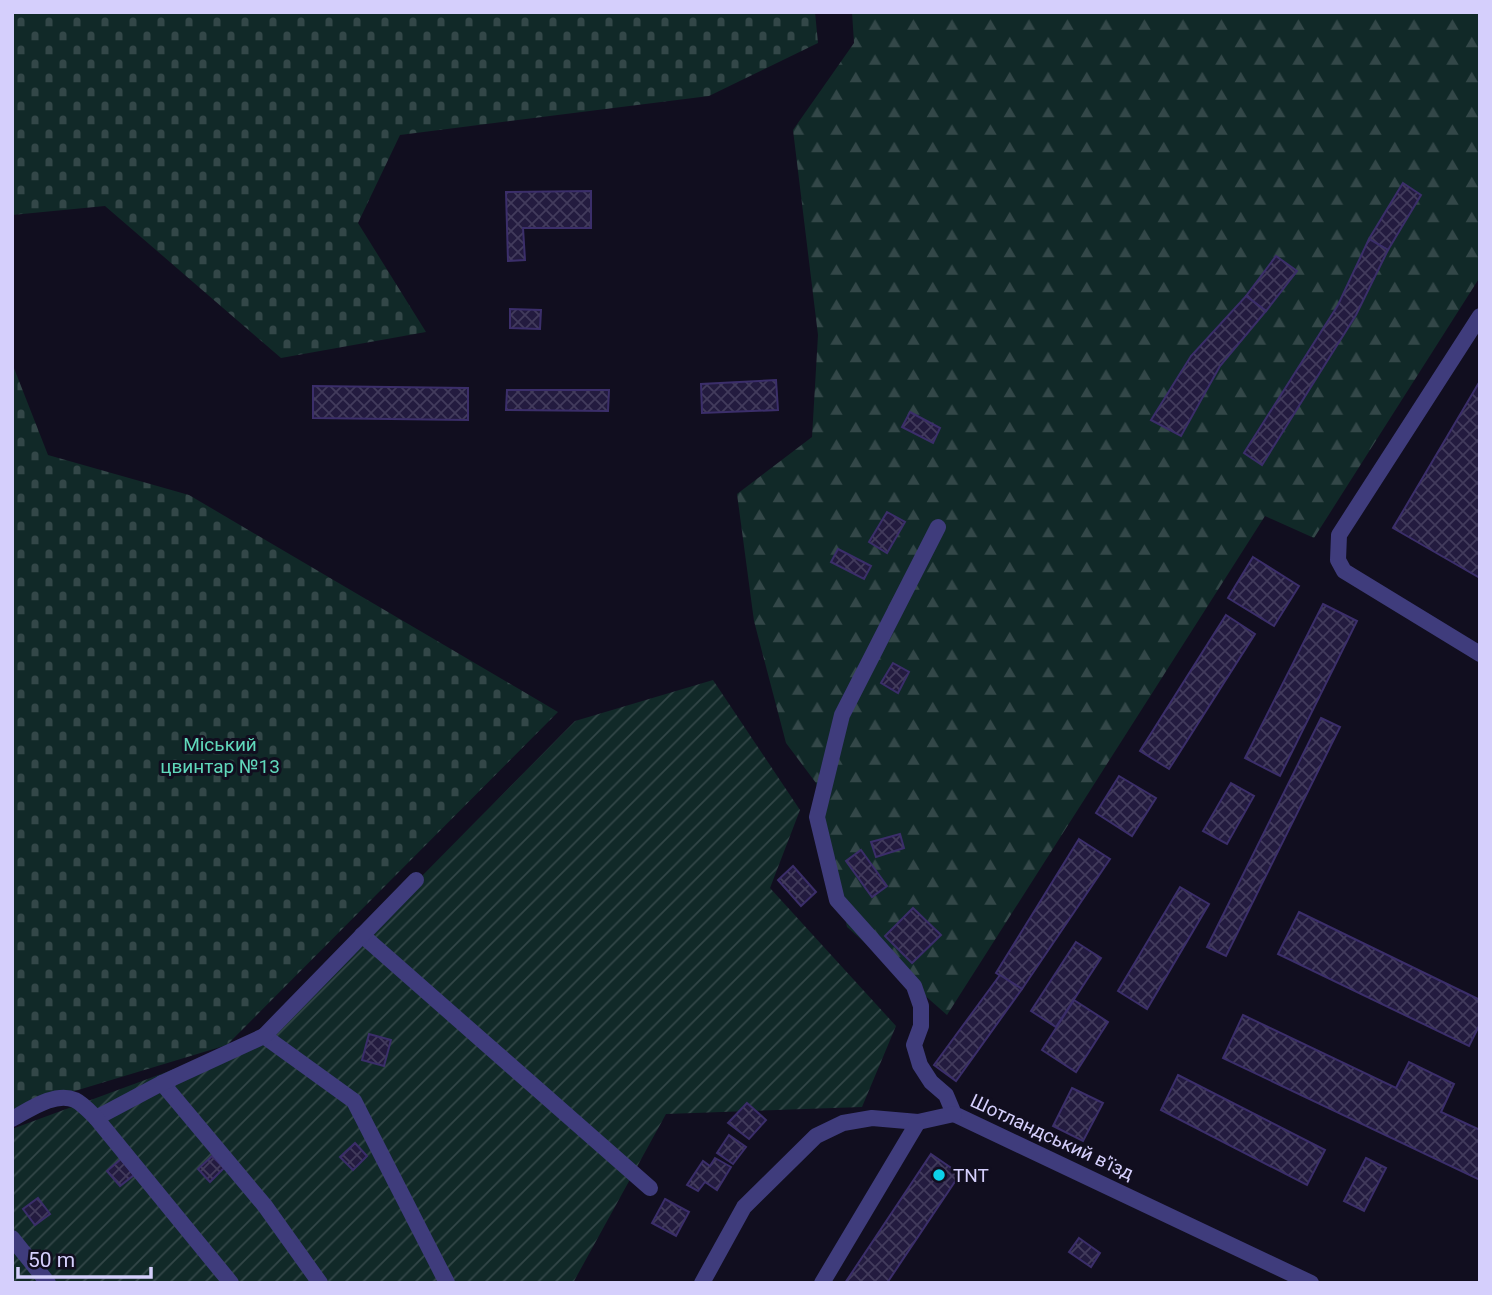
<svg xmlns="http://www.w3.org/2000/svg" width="1492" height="1295" viewBox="0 0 1492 1295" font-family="Roboto,sans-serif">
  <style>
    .forest { fill: url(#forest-firs) }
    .cemetery { fill: url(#cemetery-stones) }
    .garden { fill: url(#garden-furrows) }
    .building { fill: url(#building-cross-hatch); stroke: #3b2e6a; stroke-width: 2 }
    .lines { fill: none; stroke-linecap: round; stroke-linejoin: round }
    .street { stroke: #3f3c7c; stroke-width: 16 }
    .poi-dot { fill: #0dd2ea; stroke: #110e1f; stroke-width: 2.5 }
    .labels { text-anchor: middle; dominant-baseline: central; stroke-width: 6; stroke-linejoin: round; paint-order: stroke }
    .park-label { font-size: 19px; fill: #60d8bb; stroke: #110e1f }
    .street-label { font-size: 19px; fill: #d5cffc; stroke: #110e1f }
    .poi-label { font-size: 19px; fill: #d5cffc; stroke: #110e1f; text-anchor: start }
  </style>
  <defs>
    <pattern id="forest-firs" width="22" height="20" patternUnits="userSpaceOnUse" patternTransform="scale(1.75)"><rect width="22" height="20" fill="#112928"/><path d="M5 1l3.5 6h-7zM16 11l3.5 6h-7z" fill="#334748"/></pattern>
    <pattern id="cemetery-stones" width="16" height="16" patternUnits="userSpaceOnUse" patternTransform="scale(1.75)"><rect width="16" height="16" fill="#112928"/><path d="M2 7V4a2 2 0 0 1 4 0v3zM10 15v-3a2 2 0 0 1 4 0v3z" fill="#334748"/></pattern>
    <pattern id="garden-furrows" width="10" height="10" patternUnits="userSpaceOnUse" patternTransform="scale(1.75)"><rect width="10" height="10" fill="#112928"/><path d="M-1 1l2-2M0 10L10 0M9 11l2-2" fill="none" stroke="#334748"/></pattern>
    <pattern id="building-cross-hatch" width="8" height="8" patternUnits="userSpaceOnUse" patternTransform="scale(1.75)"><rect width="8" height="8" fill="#231b3f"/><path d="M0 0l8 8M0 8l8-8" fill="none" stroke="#423b5c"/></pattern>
  </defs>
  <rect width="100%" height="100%" fill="#110e1f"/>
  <polygon class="forest" points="852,12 1480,12 1480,277 1314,538 1265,516 947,1015 847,927 816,783 786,743 754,621 737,494 812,437 818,335 793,130 854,43"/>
  <g class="cemetery">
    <polygon points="12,12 815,12 818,43 709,96 400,135 358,223 426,332 281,358 105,206 12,215"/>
    <polygon points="12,363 48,455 189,495 558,712 227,1045 12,1110"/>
  </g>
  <polygon class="garden" points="713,680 800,810 770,888 896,1026 862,1107 666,1114 573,1283 12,1283 12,1129 264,1036 575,721"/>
  <g class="building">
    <polygon points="1403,183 1421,195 1388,250 1369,239"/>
    <polygon points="591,191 591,228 523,228 525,260 508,261 506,192"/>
    <polygon points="1369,239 1388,250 1356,315 1262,465 1244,453 1338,305"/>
    <polygon points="1276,256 1297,271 1266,311 1246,296"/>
    <polygon points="1246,296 1266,311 1220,366 1181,436 1151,420 1191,356"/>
    <polygon points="510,309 541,310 540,329 510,328"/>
    <polygon points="776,380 778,410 702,413 701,384"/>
    <polygon points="1480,381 1480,578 1393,528"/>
    <polygon points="313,386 468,388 468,420 313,418"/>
    <polygon points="507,390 609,390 608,411 506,410"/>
    <polygon points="910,412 940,428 933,443 902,427"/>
    <polygon points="887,512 905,522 887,553 869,542"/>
    <polygon points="838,549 871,566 864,579 831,562"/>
    <polygon points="1253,557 1299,586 1274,626 1228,598"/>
    <polygon points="1323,604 1357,621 1280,776 1245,758"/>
    <polygon points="1226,615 1255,634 1169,769 1140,751"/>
    <polygon points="893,663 909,672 898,693 881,683"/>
    <polygon points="1321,718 1340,727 1226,956 1207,947"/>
    <polygon points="1119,776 1156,798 1132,836 1096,813"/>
    <polygon points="1231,783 1254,796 1227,844 1203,831"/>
    <polygon points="900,834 904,848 876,857 871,842"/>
    <polygon points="1079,839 1110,859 1022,989 996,973"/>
    <polygon points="861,850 887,886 872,897 846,861"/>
    <polygon points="793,866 816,892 801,906 778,880"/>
    <polygon points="1180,887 1209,904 1147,1009 1118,991"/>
    <polygon points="913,908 941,935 912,963 885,936"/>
    <polygon points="1299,912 1480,1000 1480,1024 1469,1046 1278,954"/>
    <polygon points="1076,942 1101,958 1056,1027 1031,1011"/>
    <polygon points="1000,975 1022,989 956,1081 934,1065"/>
    <polygon points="1074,1000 1108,1022 1076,1072 1042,1050"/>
    <polygon points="1243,1015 1396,1088 1409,1062 1454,1084 1441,1112 1480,1130 1480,1180 1223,1058"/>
    <polygon points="369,1034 391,1040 384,1066 362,1060"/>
    <polygon points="1178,1075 1325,1150 1307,1185 1161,1110"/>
    <polygon points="1072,1088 1103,1103 1083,1141 1053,1126"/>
    <polygon points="747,1103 766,1120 749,1139 728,1123"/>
    <polygon points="729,1135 746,1147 733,1164 717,1153"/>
    <polygon points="355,1143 367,1156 353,1170 340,1157"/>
    <polygon points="931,1154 960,1174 887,1283 845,1283"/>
    <polygon points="212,1156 224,1168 210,1182 198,1169"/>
    <polygon points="715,1158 731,1167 717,1190 705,1182 698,1191 687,1185 703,1161 710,1166"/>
    <polygon points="1366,1158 1386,1168 1364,1211 1344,1201"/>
    <polygon points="121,1159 134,1175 120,1186 107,1171"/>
    <polygon points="38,1198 50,1214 35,1225 23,1209"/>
    <polygon points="665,1199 689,1212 676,1236 652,1223"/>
    <polygon points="1079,1238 1100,1253 1091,1267 1069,1252"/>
  </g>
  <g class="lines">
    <g class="street">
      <polyline points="1480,316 1339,535 1338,560 1344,571 1480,654"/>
      <polyline points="938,527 842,715 817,817 837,900 914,986 921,1006 921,1026 914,1045 920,1065 931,1082 946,1095 954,1114 1311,1283"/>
      <polyline points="362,935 650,1188"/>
      <polyline points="264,1036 354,1101 447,1283"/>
      <polyline points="162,1083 265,1206 320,1283"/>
      <polyline points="96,1118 162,1083 264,1036 416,880"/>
      <path d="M 12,1119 C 29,1110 55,1091 75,1100 C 83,1104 90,1112 96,1118 L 231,1283"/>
      <polyline points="12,1238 48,1283"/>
      <polyline points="702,1283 744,1207 816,1136 843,1123 872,1118 918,1122 954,1114"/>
      <polyline points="822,1283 918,1122"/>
    </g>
  </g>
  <circle class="poi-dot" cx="939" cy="1175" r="7"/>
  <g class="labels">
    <g class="park-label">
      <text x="220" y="744">Міський<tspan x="220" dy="22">цвинтар №13</tspan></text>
    </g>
    <g class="street-label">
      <text transform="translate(1052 1137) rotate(25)">Шотландський в'їзд</text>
    </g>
    <g class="poi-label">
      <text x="953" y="1175">TNT</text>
    </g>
  </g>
  <rect width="1492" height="1295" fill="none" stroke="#d5cffc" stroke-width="28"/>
  <path d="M18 1267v10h133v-10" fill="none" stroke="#d5cffc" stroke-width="3.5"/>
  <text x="28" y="1267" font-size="21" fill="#d5cffc" stroke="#110e1f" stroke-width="5" paint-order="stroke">50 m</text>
</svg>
